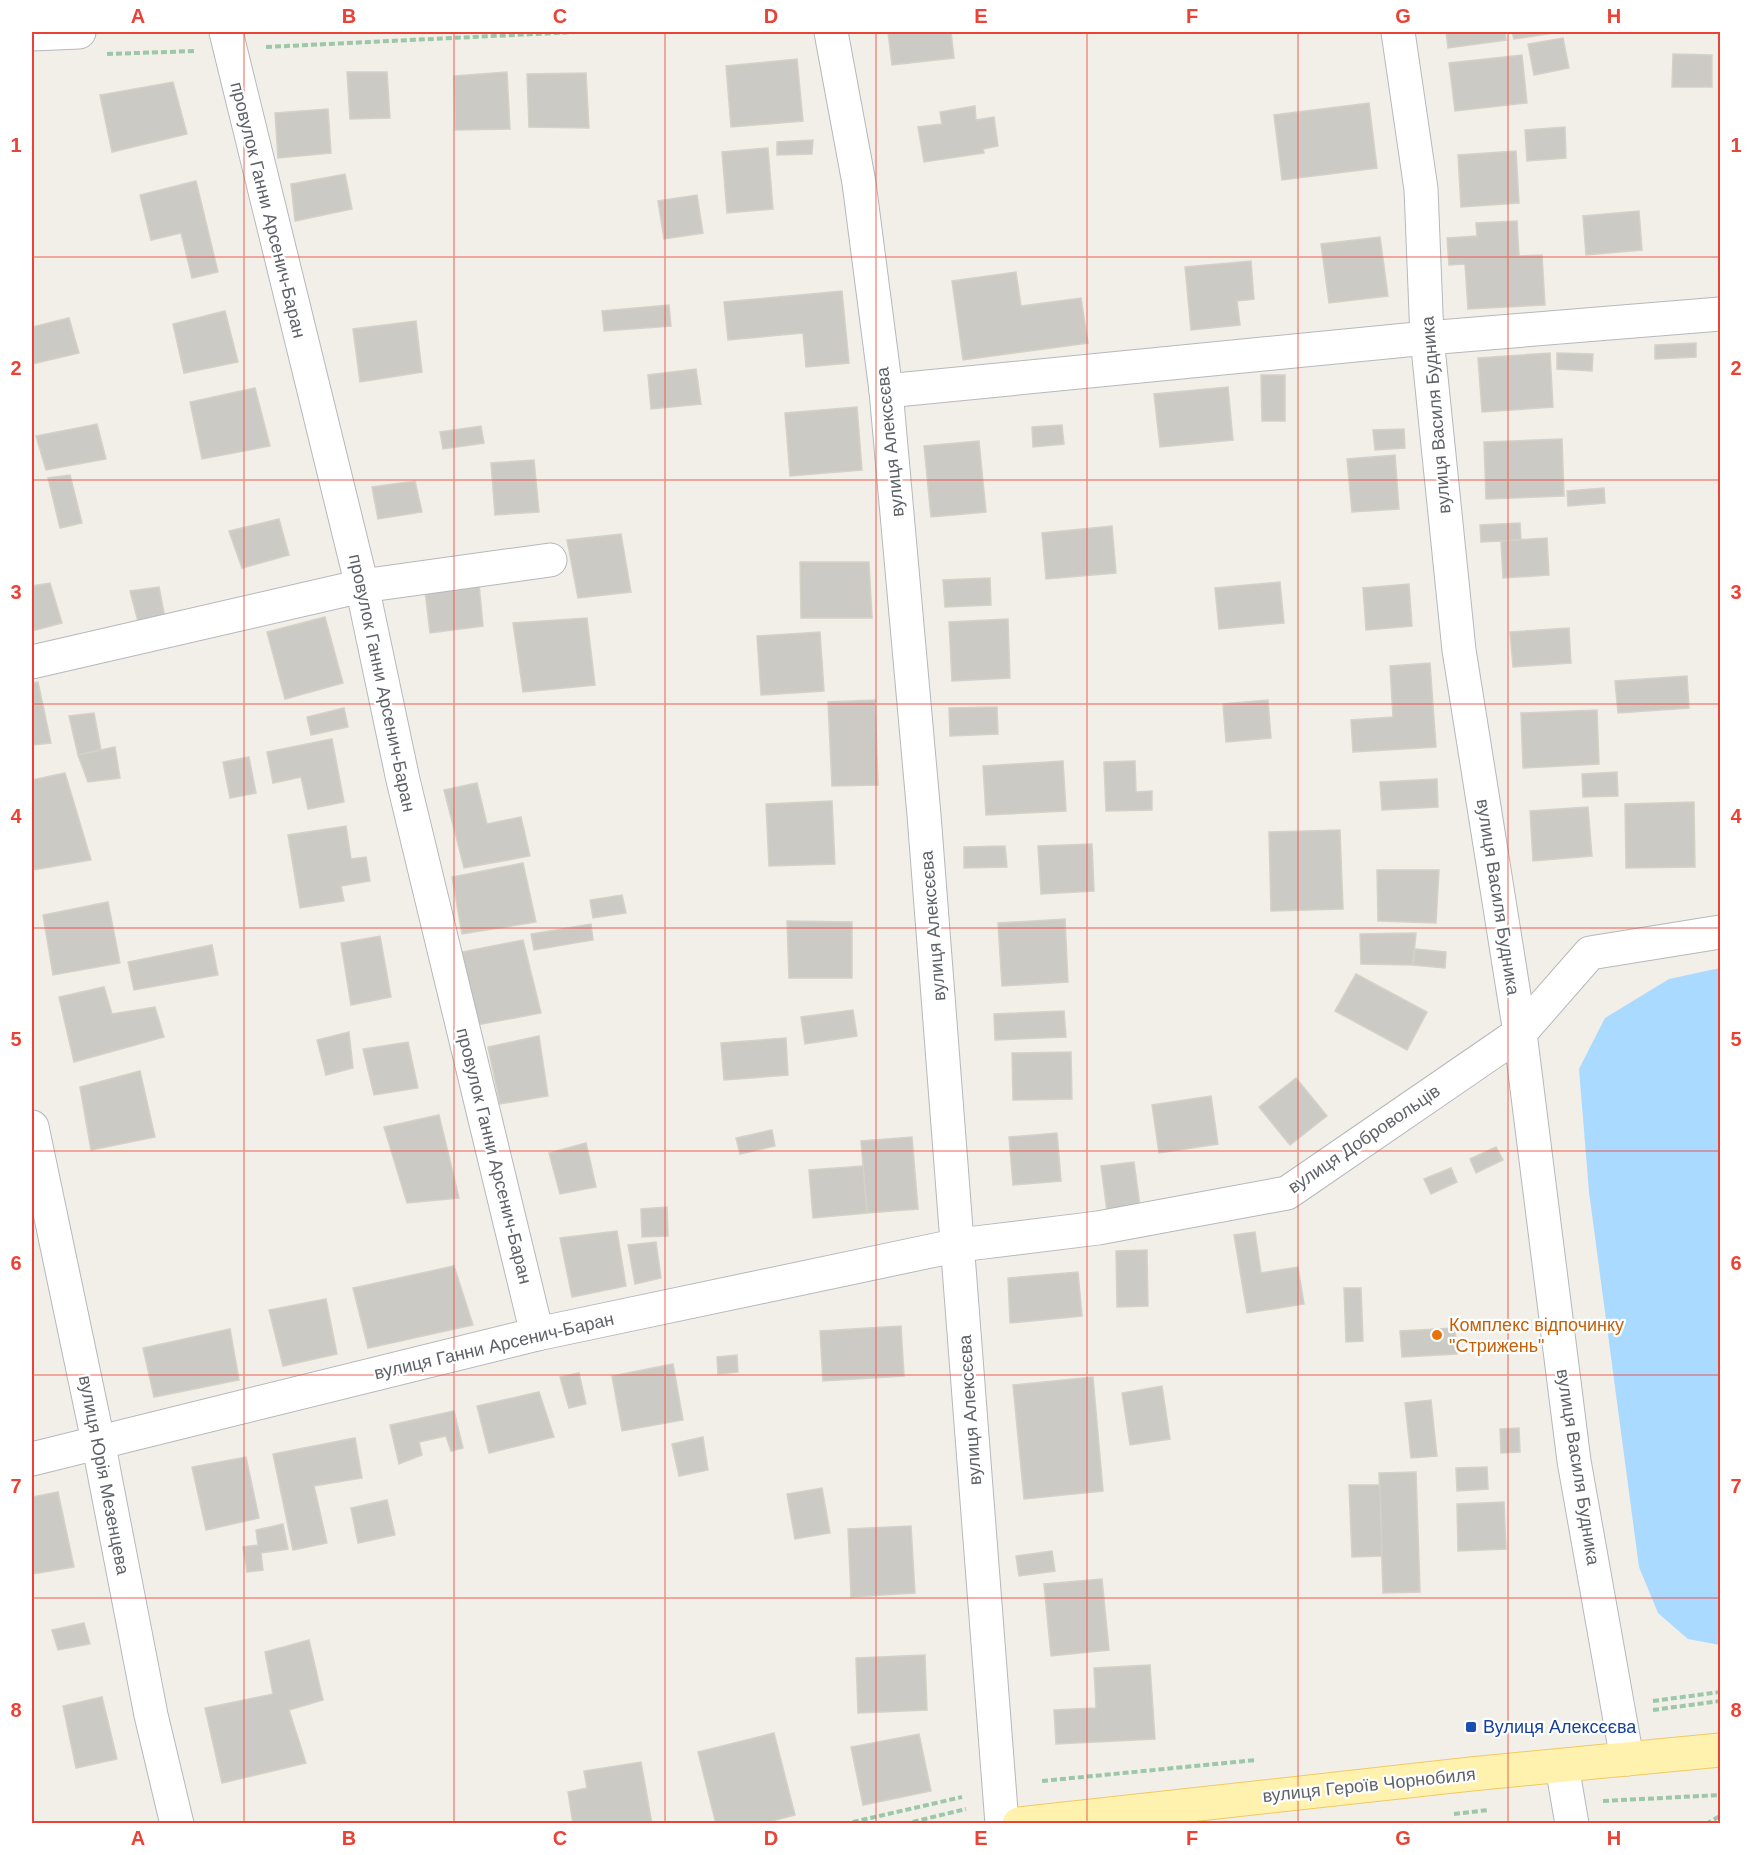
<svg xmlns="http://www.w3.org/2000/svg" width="1752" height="1855" viewBox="0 0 1752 1855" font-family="Helvetica,sans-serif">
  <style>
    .water { fill: #aadaff }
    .building { fill: #cccac5; stroke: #d6d1c6; stroke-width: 1.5 }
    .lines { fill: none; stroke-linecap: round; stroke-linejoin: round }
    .minor-casing { stroke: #b5b8bc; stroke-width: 35 }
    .major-casing { stroke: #f2c960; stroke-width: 35 }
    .path { stroke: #9cc7a9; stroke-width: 4; stroke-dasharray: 6 3; stroke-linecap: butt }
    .minor { stroke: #fff; stroke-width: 33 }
    .major { stroke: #fff2af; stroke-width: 33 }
    .grid { fill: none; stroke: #ea4335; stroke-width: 1.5; stroke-opacity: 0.55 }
    .food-dot { fill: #e8710a; stroke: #fff; stroke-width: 2 }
    .transit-dot { fill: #1a4fb4; stroke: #fff; stroke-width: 2 }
    .labels { text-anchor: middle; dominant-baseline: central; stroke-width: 4.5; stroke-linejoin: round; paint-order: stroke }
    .street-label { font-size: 18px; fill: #5f6368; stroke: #fff }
    .food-label { font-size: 18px; fill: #c56008; stroke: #fff; text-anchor: start }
    .transit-label { font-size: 18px; fill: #164399; stroke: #fff; text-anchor: start }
    .neatline { fill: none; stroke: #ea4335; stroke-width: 2 }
    .grid-label { font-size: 20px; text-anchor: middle; font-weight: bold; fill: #ea4335 }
  </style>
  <rect width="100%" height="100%" fill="#f1efe8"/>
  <polygon class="water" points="1720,968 1720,1645 1688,1639 1658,1613 1639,1567 1589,1192 1579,1069 1605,1018 1669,979"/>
  <g class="building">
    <polygon points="888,32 951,32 954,58 892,65"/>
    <polygon points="1446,32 1505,32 1506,40 1448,48"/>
    <polygon points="1512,32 1561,32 1514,39"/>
    <polygon points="1563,38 1569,68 1534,75 1528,44"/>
    <polygon points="1673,54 1712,55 1712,87 1672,87"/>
    <polygon points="1522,55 1527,103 1455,111 1449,63"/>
    <polygon points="797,59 803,121 731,127 726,66"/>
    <polygon points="347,72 387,72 390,118 350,119"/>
    <polygon points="507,72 510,129 455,130 454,76"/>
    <polygon points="586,73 589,128 529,127 527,74"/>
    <polygon points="173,82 187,134 112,152 100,95"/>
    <polygon points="1369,103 1377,168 1282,180 1274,115"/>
    <polygon points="975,106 976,120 994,117 998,146 983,149 984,153 924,162 918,127 942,124 940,112"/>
    <polygon points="328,109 331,153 278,158 275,113"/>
    <polygon points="1565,127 1566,158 1527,161 1525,130"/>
    <polygon points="813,140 812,154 777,155 777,142"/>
    <polygon points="768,148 773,209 727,213 722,152"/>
    <polygon points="1516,151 1519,203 1461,207 1458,155"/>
    <polygon points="345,174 352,209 295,221 291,184"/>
    <polygon points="196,181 218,272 192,278 181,233 151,240 140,195"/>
    <polygon points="697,195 703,233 664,239 658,201"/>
    <polygon points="1639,211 1642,250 1586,255 1583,216"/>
    <polygon points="1517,221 1519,256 1542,255 1545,305 1468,309 1465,264 1449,265 1447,238 1477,236 1476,223"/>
    <polygon points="1380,237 1388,296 1329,303 1321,244"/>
    <polygon points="1251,261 1254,299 1237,301 1240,325 1191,330 1185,267"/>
    <polygon points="1016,272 1021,306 1081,298 1088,343 963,360 952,281"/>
    <polygon points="842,291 849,363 806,367 803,333 728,340 724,302"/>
    <polygon points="669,305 671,326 604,331 602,311"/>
    <polygon points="225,311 238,362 184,373 173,324"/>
    <polygon points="69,318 79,353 32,364 32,327"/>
    <polygon points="416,321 422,372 360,382 353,329"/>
    <polygon points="1696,343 1696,357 1655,359 1655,345"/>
    <polygon points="1550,353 1553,407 1482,412 1478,358"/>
    <polygon points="1557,353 1593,354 1592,371 1557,369"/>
    <polygon points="696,369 701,404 651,409 648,375"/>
    <polygon points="1261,375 1285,375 1285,421 1262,421"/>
    <polygon points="1228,387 1233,440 1160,447 1154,394"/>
    <polygon points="255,388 270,446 202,459 190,402"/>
    <polygon points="857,407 862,470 790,476 785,413"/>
    <polygon points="97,424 106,459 46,470 36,436"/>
    <polygon points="1062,425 1064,444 1033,447 1032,427"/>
    <polygon points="481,426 484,443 443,449 440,432"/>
    <polygon points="1404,429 1405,448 1375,450 1373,430"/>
    <polygon points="1562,439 1564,496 1486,499 1484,442"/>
    <polygon points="979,441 986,512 931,517 924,446"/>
    <polygon points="1395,455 1399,509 1352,512 1347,459"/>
    <polygon points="534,460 539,512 495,515 491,463"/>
    <polygon points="70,475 82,523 60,528 48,478"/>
    <polygon points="415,481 422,512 378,519 372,487"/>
    <polygon points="1604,488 1605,503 1568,506 1567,491"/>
    <polygon points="279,519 289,555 242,568 229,531"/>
    <polygon points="1520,523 1521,540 1481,542 1480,525"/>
    <polygon points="1112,526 1116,573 1046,579 1042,533"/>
    <polygon points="621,534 631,592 578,598 567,540"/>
    <polygon points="1547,538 1549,575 1503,578 1501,541"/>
    <polygon points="800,562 869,562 872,618 801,618"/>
    <polygon points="990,578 991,605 945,607 943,580"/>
    <polygon points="1280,582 1284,623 1219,629 1215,588"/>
    <polygon points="50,583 62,623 32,631 32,586"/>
    <polygon points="479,584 483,626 430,633 425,591"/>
    <polygon points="1409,584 1412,626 1366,630 1363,588"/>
    <polygon points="159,587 166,623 140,629 130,591"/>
    <polygon points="325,617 343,683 285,699 267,632"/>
    <polygon points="587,618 595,685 523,692 513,623"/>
    <polygon points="1008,619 1010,678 952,681 949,622"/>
    <polygon points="1569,628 1571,663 1513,667 1510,632"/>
    <polygon points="820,632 824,691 761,695 757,636"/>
    <polygon points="1430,663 1436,747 1353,752 1351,720 1393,717 1390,666"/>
    <polygon points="1687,676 1689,708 1618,713 1615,681"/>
    <polygon points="38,682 51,743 32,745 32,683"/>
    <polygon points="875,700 878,785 832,786 828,702"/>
    <polygon points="1268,700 1271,738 1226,742 1223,704"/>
    <polygon points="997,707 998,734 950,736 949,708"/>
    <polygon points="344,708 348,727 311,735 307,717"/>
    <polygon points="1597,710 1599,764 1523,768 1521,713"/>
    <polygon points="94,713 101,750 78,755 69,716"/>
    <polygon points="332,739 344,802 308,809 301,777 273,783 267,752"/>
    <polygon points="115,747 120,778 88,782 78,755"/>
    <polygon points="249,757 256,793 230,798 223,762"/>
    <polygon points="1063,761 1066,811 986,815 983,766"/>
    <polygon points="1135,761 1136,792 1152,791 1152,810 1106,811 1104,762"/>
    <polygon points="1617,772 1618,796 1583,797 1582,774"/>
    <polygon points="65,773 91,860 32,870 32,780"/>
    <polygon points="1437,779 1438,807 1382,810 1380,782"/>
    <polygon points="477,783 487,824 521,817 530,856 464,868 444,790"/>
    <polygon points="832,801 835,864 769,866 766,804"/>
    <polygon points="1694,802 1695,867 1626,868 1625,804"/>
    <polygon points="1588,807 1592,856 1533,861 1530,811"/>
    <polygon points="346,826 351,859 366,857 370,881 341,886 344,901 300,908 288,835"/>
    <polygon points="1340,830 1343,909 1271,911 1269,832"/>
    <polygon points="1092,844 1094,891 1041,894 1038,846"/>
    <polygon points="1005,846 1007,867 964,868 964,847"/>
    <polygon points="523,863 536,922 462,934 452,877"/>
    <polygon points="1377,870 1439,870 1436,923 1378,921"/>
    <polygon points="622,895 626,913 593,918 590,900"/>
    <polygon points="108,902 120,963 53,975 43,915"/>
    <polygon points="1065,919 1068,982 1002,986 998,923"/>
    <polygon points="787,921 852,922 852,978 789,978"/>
    <polygon points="591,924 593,940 534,950 531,934"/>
    <polygon points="1416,933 1413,965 1361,964 1360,934"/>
    <polygon points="380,936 391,997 351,1005 341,943"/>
    <polygon points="523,940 541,1013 477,1025 462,952"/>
    <polygon points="212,945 218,975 134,990 128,962"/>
    <polygon points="1415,949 1446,952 1445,968 1413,965"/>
    <polygon points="1356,974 1427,1012 1407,1050 1335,1011"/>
    <polygon points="104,987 112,1014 155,1007 164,1037 74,1062 59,997"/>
    <polygon points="853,1010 857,1036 805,1044 801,1017"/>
    <polygon points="1064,1011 1066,1037 995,1040 994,1014"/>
    <polygon points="349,1032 353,1068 326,1075 317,1040"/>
    <polygon points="539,1036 548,1096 500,1104 488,1047"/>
    <polygon points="786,1038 788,1075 724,1080 721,1043"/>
    <polygon points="408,1042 418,1088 374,1095 363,1049"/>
    <polygon points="1071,1052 1072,1099 1013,1100 1012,1053"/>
    <polygon points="140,1071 155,1137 91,1150 80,1087"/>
    <polygon points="1296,1078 1327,1116 1290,1145 1259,1107"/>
    <polygon points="1211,1096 1218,1144 1159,1153 1152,1105"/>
    <polygon points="439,1115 459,1198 407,1203 384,1127"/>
    <polygon points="772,1130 775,1146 740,1154 736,1138"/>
    <polygon points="1057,1133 1061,1181 1013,1185 1009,1137"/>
    <polygon points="912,1137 918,1209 867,1213 861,1141"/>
    <polygon points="586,1143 596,1187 560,1194 549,1153"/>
    <polygon points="1496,1147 1503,1160 1476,1173 1470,1159"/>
    <polygon points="1134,1162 1140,1206 1107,1211 1101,1166"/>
    <polygon points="863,1166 867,1213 813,1218 809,1170"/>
    <polygon points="1451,1168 1457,1182 1431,1194 1424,1179"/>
    <polygon points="667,1207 668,1236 642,1237 641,1209"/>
    <polygon points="617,1231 626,1286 572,1297 560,1238"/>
    <polygon points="1255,1232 1261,1273 1298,1267 1304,1304 1247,1313 1234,1235"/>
    <polygon points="656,1242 661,1278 635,1284 628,1245"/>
    <polygon points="1147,1250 1148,1306 1117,1307 1116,1251"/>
    <polygon points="454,1266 473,1325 368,1348 353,1288"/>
    <polygon points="1078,1272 1082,1316 1010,1323 1008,1278"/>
    <polygon points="1344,1288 1361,1288 1363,1341 1346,1342"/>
    <polygon points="326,1299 337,1354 283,1366 269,1310"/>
    <polygon points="901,1326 904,1376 823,1381 820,1331"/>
    <polygon points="1455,1328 1457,1354 1402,1357 1400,1331"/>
    <polygon points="230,1329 239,1380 154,1397 143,1348"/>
    <polygon points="737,1355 738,1372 718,1374 717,1357"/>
    <polygon points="673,1364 683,1420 622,1431 612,1376"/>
    <polygon points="579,1373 586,1404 569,1408 560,1377"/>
    <polygon points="1093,1377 1103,1491 1024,1499 1013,1385"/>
    <polygon points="1162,1386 1170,1439 1130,1445 1122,1393"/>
    <polygon points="539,1392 554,1437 489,1453 477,1406"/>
    <polygon points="1431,1400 1437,1456 1411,1458 1405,1403"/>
    <polygon points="454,1411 463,1448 451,1451 446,1436 419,1442 422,1455 399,1464 390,1425"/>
    <polygon points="1519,1428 1520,1452 1501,1453 1500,1429"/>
    <polygon points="703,1437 708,1470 679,1476 672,1444"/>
    <polygon points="355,1438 362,1478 314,1486 327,1543 293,1550 273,1454"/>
    <polygon points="246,1457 259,1518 206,1530 192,1467"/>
    <polygon points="1487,1467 1488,1489 1457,1491 1456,1468"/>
    <polygon points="1416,1472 1420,1592 1383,1593 1379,1473"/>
    <polygon points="1349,1485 1380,1485 1382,1556 1352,1557"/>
    <polygon points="822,1488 830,1533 795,1539 787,1494"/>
    <polygon points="58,1492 74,1567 32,1574 32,1497"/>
    <polygon points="387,1500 395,1535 358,1543 351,1508"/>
    <polygon points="1504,1502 1506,1549 1458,1551 1457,1504"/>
    <polygon points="283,1524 288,1549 261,1553 263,1570 247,1572 243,1547 258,1545 256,1530"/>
    <polygon points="911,1526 915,1593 851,1597 848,1529"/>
    <polygon points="1052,1551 1055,1571 1019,1576 1016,1556"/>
    <polygon points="1102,1579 1109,1650 1051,1656 1044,1584"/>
    <polygon points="84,1623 90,1644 58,1650 52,1630"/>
    <polygon points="309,1640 323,1700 289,1710 306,1763 222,1783 205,1708 273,1694 265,1652"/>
    <polygon points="925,1655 927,1710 858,1713 856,1658"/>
    <polygon points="1150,1665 1155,1739 1056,1744 1054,1710 1096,1708 1094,1668"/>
    <polygon points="102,1697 117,1759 76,1768 63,1706"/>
    <polygon points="774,1733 795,1815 761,1824 716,1824 698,1752"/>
    <polygon points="919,1734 931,1791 863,1805 851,1747"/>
    <polygon points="641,1762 652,1824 573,1824 568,1792 587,1788 584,1771"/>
  </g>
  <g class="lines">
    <g class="minor-casing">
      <g id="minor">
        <polyline points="226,32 362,586 403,780 537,1334"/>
        <polyline points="831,32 859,183 886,391 924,815 1002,1824"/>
        <polyline points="1398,32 1421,189 1427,338 1459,650 1520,1033 1574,1461 1627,1759"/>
        <polyline points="32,34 79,32"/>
        <polyline points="886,391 1427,338 1720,314"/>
        <polyline points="32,662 362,586 550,560"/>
        <polyline points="32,1127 98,1441 151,1715 177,1824"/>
        <polyline points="32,1459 537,1334 959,1245 1098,1228 1287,1193 1520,1033 1590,953 1720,932"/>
        <polyline points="1562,1766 1572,1824"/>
      </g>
    </g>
    <g class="major-casing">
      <polyline id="major" points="1019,1824 1471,1774 1720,1750"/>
    </g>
    <g class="path">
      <polyline points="266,47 576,32"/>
      <polyline points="107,54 196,51"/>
      <polyline points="1653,1701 1720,1692"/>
      <polyline points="1653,1710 1720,1701"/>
      <polyline points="1562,1728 1586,1722"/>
      <polyline points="1042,1781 1256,1760"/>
      <polyline points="1603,1801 1720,1795"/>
      <polyline points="1454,1814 1488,1810"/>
      <polyline points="1605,1823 1640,1824"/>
      <polyline points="844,1824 962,1797"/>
      <polyline points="904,1824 966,1809"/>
      <polyline points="1706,1824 1720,1816"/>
    </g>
    <use href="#minor" class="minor"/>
    <use href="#major" class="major"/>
  </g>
  <path class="grid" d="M 244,32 L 244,1824M 454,32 L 454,1824M 665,32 L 665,1824M 876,32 L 876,1824M 1087,32 L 1087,1824M 1298,32 L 1298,1824M 1508,32 L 1508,1824M 32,257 L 1720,257M 32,480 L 1720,480M 32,704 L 1720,704M 32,928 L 1720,928M 32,1151 L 1720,1151M 32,1375 L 1720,1375M 32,1598 L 1720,1598"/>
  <circle class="food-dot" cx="1437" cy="1335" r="6"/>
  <rect class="transit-dot" x="1465" y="1721" width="12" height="12" rx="3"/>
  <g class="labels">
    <g class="street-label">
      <text transform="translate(268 210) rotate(76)">провулок Ганни Арсенич-Баран</text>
      <text transform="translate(1436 415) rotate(-95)">вулиця Василя Будника</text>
      <text transform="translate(890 442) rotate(-96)">вулиця Алексєєва</text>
      <text transform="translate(382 683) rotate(78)">провулок Ганни Арсенич-Баран</text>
      <text transform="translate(1498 897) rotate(81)">вулиця Василя Будника</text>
      <text transform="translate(933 926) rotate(-95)">вулиця Алексєєва</text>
      <text transform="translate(1364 1139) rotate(-34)">вулиця Добровольців</text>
      <text transform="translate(494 1156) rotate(76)">провулок Ганни Арсенич-Баран</text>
      <text transform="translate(494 1346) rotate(-13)">вулиця Ганни Арсенич-Баран</text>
      <text transform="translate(970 1410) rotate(-94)">вулиця Алексєєва</text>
      <text transform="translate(1578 1467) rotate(81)">вулиця Василя Будника</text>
      <text transform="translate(104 1475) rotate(79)">вулиця Юрія Мезенцева</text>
      <text transform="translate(1369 1785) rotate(-6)">вулиця Героїв Чорнобиля</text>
    </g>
    <g class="food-label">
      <text x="1449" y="1325">Комплекс відпочинку<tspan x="1449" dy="21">"Стрижень"</tspan></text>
    </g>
    <g class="transit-label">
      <text x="1483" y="1727">Вулиця Алексєєва</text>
    </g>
  </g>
  <rect width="1752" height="1855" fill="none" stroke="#ffffff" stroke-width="66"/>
  <rect x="33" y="33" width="1686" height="1789" class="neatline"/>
  <g class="grid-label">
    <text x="138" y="23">A</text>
    <text x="349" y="23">B</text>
    <text x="560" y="23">C</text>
    <text x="771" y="23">D</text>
    <text x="981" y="23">E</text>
    <text x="1192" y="23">F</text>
    <text x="1403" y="23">G</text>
    <text x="1614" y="23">H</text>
    <text x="16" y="152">1</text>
    <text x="1736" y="152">1</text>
    <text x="16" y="375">2</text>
    <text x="1736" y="375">2</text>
    <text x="16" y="599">3</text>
    <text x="1736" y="599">3</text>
    <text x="16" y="823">4</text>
    <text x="1736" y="823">4</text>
    <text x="16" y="1046">5</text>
    <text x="1736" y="1046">5</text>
    <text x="16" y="1270">6</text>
    <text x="1736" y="1270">6</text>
    <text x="16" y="1493">7</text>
    <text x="1736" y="1493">7</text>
    <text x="16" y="1717">8</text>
    <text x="1736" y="1717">8</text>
    <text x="138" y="1845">A</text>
    <text x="349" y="1845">B</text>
    <text x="560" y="1845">C</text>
    <text x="771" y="1845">D</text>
    <text x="981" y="1845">E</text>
    <text x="1192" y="1845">F</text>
    <text x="1403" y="1845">G</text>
    <text x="1614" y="1845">H</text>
  </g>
</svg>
